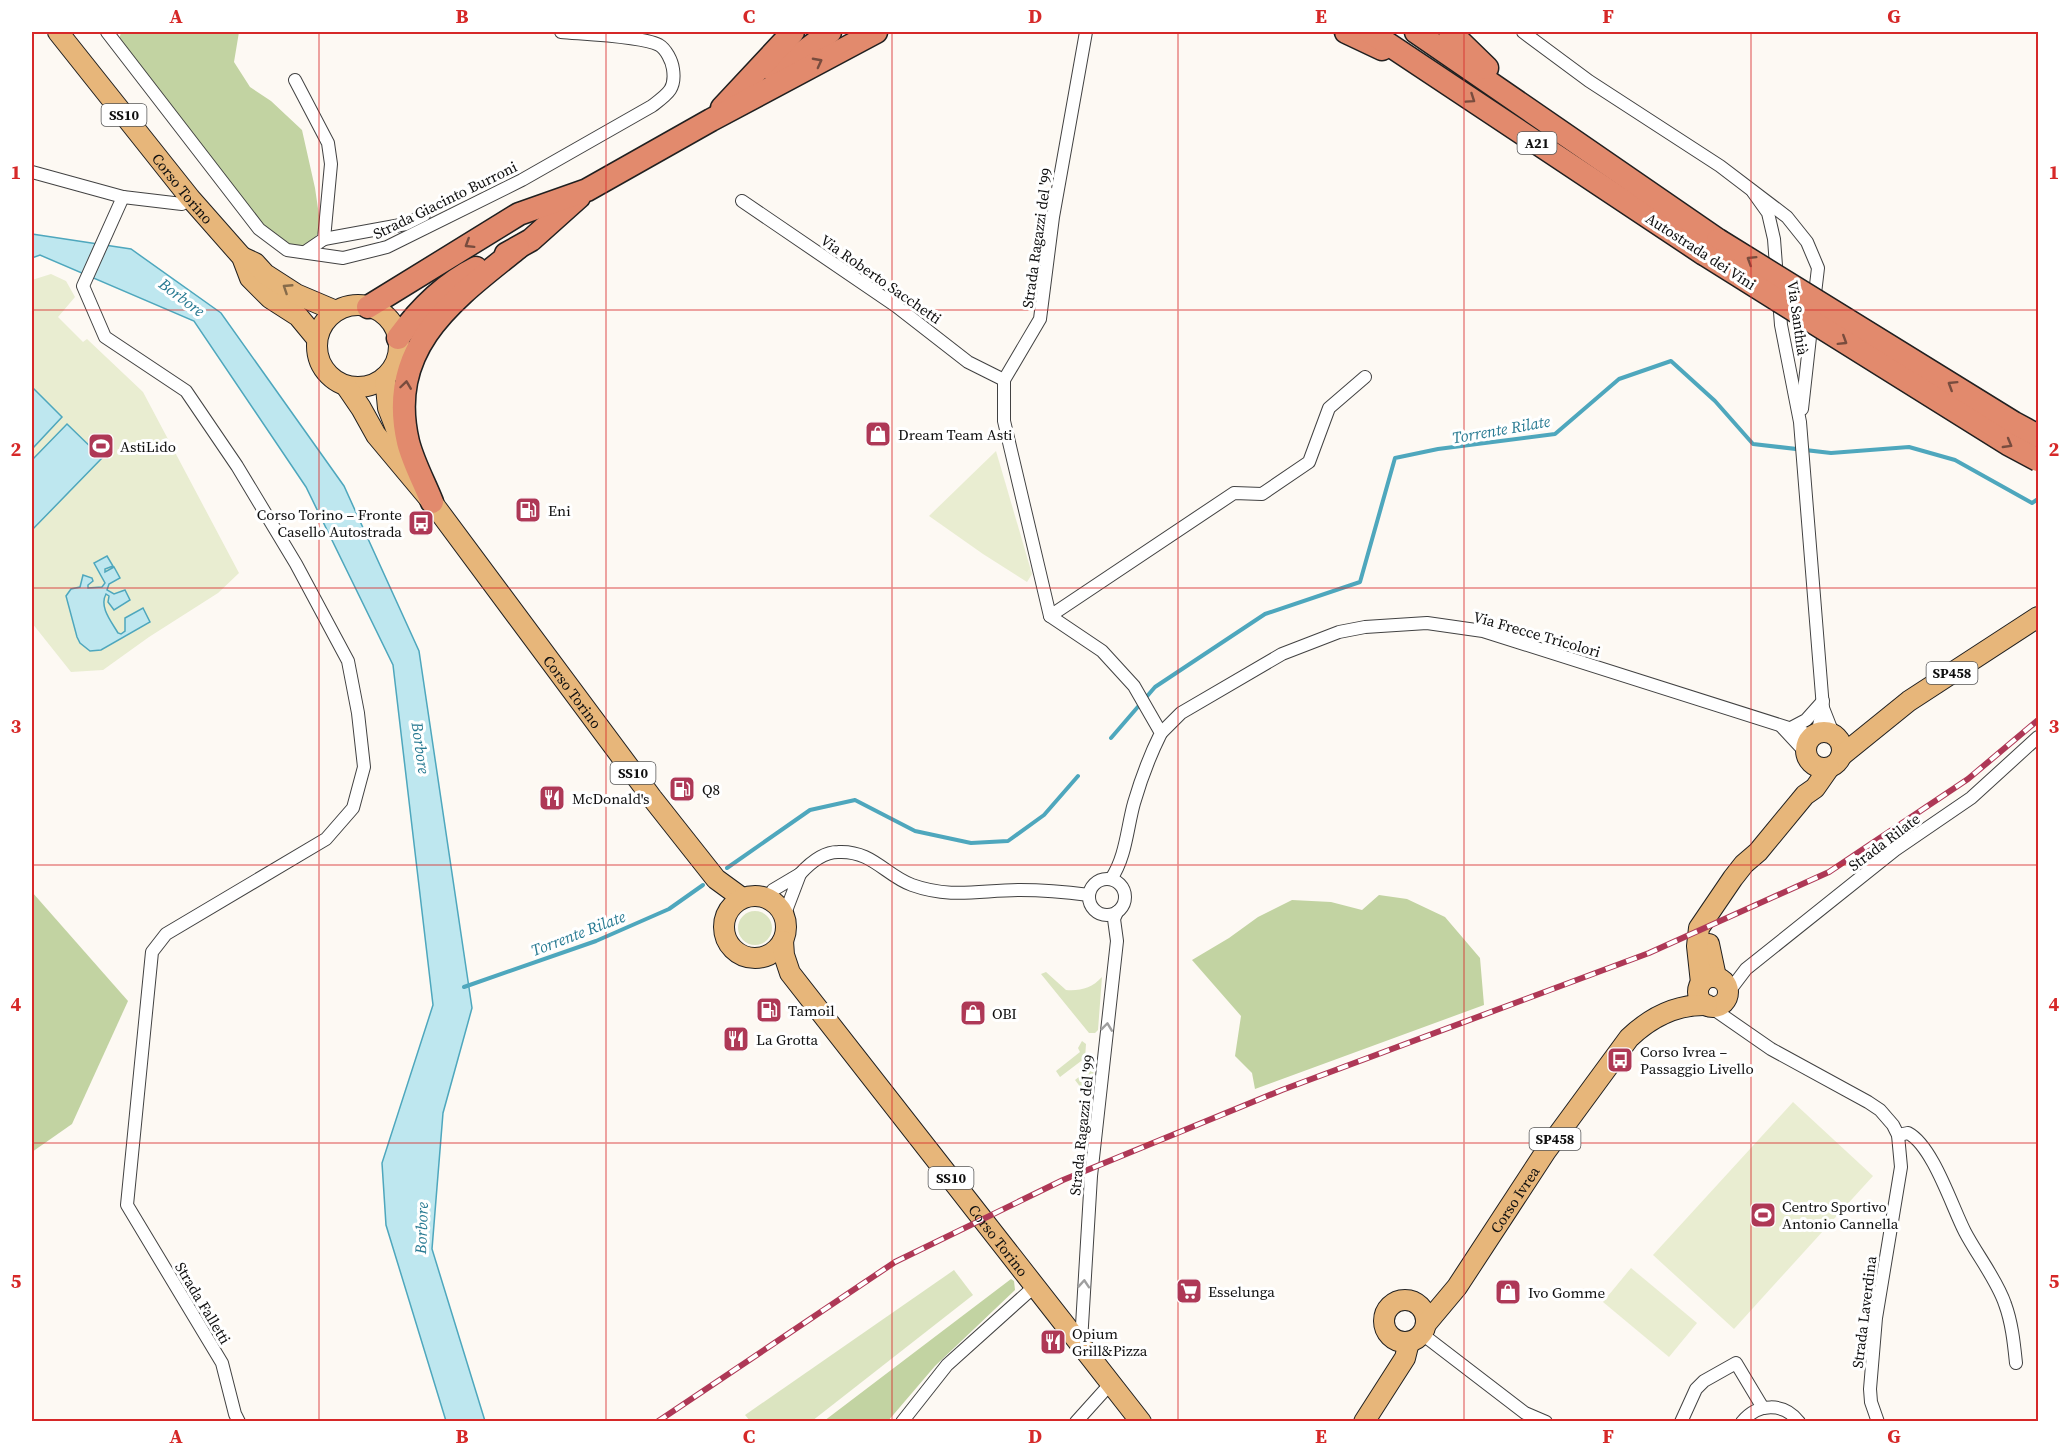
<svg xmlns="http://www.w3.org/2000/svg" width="2070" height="1453" viewBox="0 0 2070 1453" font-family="'Source Serif 4',serif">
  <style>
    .green { fill: #dbe4c0 }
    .forest { fill: #c2d3a2 }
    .pitch { fill: #e9edd1 }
    .water { fill: #bee7ef; stroke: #4ea7bd; stroke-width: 1.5 }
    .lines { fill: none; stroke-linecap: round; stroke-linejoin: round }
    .stream { stroke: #4ea7bd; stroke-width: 4 }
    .minor-casing { stroke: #424242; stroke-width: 14 }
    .primary-casing { stroke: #202020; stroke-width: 22 }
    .motorway-casing { stroke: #202020; stroke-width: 25 }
    .minor { stroke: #fff; stroke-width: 12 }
    .primary { stroke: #e7b67a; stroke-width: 20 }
    .motorway { stroke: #e28a6d; stroke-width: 22 }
    .rail-casing { stroke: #ae3856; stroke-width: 6 }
    .rail { stroke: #fff; stroke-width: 4; stroke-dasharray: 11; stroke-linecap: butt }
    .motorway-bridge-casing { stroke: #202020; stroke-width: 25; stroke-linecap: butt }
    .motorway-bridge { stroke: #e28a6d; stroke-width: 22 }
    .oneway { stroke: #784c3e }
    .oneway2 { stroke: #866b4a }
    .oneway3 { stroke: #9f9f9f }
    .grid { fill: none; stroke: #d62828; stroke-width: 1.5; stroke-opacity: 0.55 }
    .labels { text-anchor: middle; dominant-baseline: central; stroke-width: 6; stroke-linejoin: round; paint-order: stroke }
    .shield { fill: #fff; stroke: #575757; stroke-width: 1.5 }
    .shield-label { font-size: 14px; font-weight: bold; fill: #0f0f0f }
    .street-label { font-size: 15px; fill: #0f0f0f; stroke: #fff }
    .poi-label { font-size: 15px; fill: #0f0f0f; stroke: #fff; text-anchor: start }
    .water-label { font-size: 16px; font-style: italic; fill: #287a92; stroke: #fff }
    .neatline { fill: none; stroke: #d62828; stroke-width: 2 }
    .grid-label { font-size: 20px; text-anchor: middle; font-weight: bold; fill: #d62828 }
  </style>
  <rect width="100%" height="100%" fill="#fdf9f3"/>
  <g class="green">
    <circle cx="755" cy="928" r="17"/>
    <path d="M 1046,972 L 1066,990 C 1081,991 1092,988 1102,977 L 1098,1030 L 1095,1033 L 1089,1033 L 1041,974 Z"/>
    <polygon points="1082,1041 1086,1044 1085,1058 1060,1077 1056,1071 1080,1052 1078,1048"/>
    <polygon points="1094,1065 1089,1116 1080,1118 1083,1113 1081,1104 1088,1097 1075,1080"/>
    <polygon points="954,1270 973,1295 812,1421 750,1421 745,1415"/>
  </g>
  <g class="forest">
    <polygon points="121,32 239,32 234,62 250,87 271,101 302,130 315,188 321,229 305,252 287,250 259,229 118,45"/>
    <polygon points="32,892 128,1001 72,1124 32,1152"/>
    <polygon points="1379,895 1407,899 1445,917 1480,958 1484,1005 1255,1089 1252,1073 1235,1056 1241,1016 1192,960 1229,938 1258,917 1292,900 1331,902 1362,910"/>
    <polygon points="1011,1279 1014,1281 1015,1290 935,1366 888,1421 824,1421"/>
  </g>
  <g class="pitch">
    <polygon points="51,274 66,281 75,297 58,317 83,342 87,339 143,392 239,573 218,593 149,637 103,670 71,672 32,623 32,280"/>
    <polygon points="996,451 1032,574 1027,582 983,554 929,516"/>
    <polygon points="1793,1102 1873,1176 1734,1329 1653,1255"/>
    <polygon points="1631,1268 1697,1323 1669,1357 1603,1302"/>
  </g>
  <g class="water">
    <polygon points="32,234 131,249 221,313 344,486 419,651 472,1008 443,1113 432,1249 485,1421 446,1421 386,1225 382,1163 433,1005 393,665 306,487 194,321 40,255 32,258"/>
    <polygon points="32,387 62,417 32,449"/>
    <polygon points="67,424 102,458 32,530 32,460"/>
    <path d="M 107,556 L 113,566 L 105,569 L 105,572 L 114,567 L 120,578 L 109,584 L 107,590 L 114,594 L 125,590 L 130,600 L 114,610 L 108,602 L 109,596 L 106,594 C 99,607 111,621 118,633 L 121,634 L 125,631 L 125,618 L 143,608 L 150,622 L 101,650 L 90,651 L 80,643 L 77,637 L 66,596 L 71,589 L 80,587 L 83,575 L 92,578 L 93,581 L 88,585 L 88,588 L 102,587 L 105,583 L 94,563 Z"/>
  </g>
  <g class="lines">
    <g class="stream">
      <polyline points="1111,738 1155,687 1265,614 1360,582 1395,458 1438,449 1555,434 1619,379 1671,361 1715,401 1753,444 1831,453 1909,447 1955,460 2032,503 2038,499"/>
      <polyline points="727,868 810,810 855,800 915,831 971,843 1008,841 1044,815 1078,776"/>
      <polyline points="464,987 596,941 669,909 703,885"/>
    </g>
    <g class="minor-casing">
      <g id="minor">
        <path d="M 107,32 L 259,229 L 287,250 L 343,258 L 387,247 L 522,180 L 652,106 C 668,94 676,89 673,69 C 672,61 666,49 659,45 C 642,36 583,34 561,32"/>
        <path d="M 1086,32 L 1053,217 L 1040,319 L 1004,380 L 1004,421 L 1050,616 L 1102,651 L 1134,686 L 1161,733 C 1150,755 1141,779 1134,803 C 1127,828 1126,857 1111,879"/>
        <polyline points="1523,32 1589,81 1720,166 1787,217 1807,242 1818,268 1814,302"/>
        <polyline points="295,80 328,143 331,164 324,239 305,252"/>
        <polyline points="32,172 123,197 182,204 190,198"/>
        <polyline points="1753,192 1768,213 1774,239 1777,279"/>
        <polyline points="123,197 83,286 105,337 186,391 237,466 296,564 348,661 358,713 364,767 353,808 326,839 166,934 152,952 127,1205 222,1363 235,1414 239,1422"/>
        <polyline points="742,201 896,306 968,362 1004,380"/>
        <polyline points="324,239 406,224 424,215"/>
        <polyline points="1779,299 1781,325 1800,422 1823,708 1834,736"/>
        <polyline points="1802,409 1812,319"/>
        <polyline points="1050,616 1234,493 1262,494 1309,462 1329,408 1365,377"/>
        <polyline points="1782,727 1807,754"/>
        <polyline points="1789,729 1806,720 1823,701"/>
        <polyline points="1161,733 1181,713 1282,654 1339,632 1365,627 1427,623 1483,631 1814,736"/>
        <polyline points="1817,734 1823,708"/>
        <path d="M 800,874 C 810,863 823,852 838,852 C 872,850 886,876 912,885 C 951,899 981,890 1020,890 C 1044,890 1066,892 1089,895"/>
        <circle cx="1107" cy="897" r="18"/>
        <polyline points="768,898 773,890 800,874 784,916"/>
        <polyline points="1727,994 1746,969 1895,850 1971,798 2038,737"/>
        <polyline points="1709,1006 1771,1049 1868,1102 1880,1110 1893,1125 1898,1135 1901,1167 1876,1318 1870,1389 1871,1402 1878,1422"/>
        <path d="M 1898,1135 L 1908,1133 C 1933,1146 1952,1207 1965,1232 C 1977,1255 1997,1280 2005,1304 C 2012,1323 2014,1344 2016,1363"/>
        <polyline points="1422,1334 1525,1413 1546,1422"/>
        <polyline points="1081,1342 1091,1176 1117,941 1114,919 1117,912"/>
        <polyline points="902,1422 947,1365 1035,1286"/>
        <polyline points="1076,1422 1112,1382"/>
        <polyline points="1681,1422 1696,1389 1704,1381 1736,1363 1763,1408"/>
        <path d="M 1742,1422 C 1757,1403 1784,1402 1799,1422"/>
      </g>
    </g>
    <g class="primary-casing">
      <g id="primary">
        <path id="s1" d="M 58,32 L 190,198 L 242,257 L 250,278 L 270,298 L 298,316 L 317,339"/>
        <polyline points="242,257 255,263 265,274 296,294 336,311"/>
        <circle cx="358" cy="346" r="41"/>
        <polyline points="385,377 388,408 404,449"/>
        <path id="s2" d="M 346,386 L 361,408 L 376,435 L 432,502 L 652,798 L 716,879 L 742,898"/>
        <circle cx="1824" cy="750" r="18"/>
        <polyline points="1841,756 1909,701 2038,617"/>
        <circle cx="755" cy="927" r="31"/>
        <path id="s3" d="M 783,941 L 784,955 L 790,973 L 1141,1422"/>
        <polyline points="1709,944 1716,977"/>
        <circle cx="1713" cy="992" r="15"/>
        <polyline points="1701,983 1697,946 1699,928 1733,878 1744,864 1758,852 1805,795 1815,788 1829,768"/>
        <circle cx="1405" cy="1321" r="21"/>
        <path id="s4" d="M 1426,1324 L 1457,1287 L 1546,1151 L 1629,1038 C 1651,1017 1676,1004 1707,1005"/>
        <polyline points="1364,1422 1405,1358 1409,1342"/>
      </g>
    </g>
    <g class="motorway-casing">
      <g id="motorway">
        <polyline points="1346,32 1382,49"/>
        <polyline points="1370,32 1704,254"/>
        <polyline points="1416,32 1718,240"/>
        <polyline points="1450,32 1487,68"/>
        <polyline points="775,73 830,32"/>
        <polyline points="722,108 793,32"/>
        <polyline points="506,254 531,240 579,197"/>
        <polyline points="368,307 519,214 587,190 711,120 876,32"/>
        <path d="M 398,338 C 419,309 444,284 476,268"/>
        <path d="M 432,502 C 424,482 413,462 408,442 C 386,347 453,300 518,248"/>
      </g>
    </g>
    <use href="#minor" class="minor"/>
    <use href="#primary" class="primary"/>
    <use href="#motorway" class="motorway"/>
    <g class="rail-casing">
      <polyline id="rail" points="657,1422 895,1262 1063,1180 1282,1090 1649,953 1829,872 1968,779 2038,720"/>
    </g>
    <use href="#rail" class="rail"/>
    <g class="motorway-bridge-casing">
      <g id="motorway-bridge">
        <polyline points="1718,240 2014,423 2038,436"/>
        <polyline points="1704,254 2008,444 2038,460"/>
      </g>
    </g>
    <use href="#motorway-bridge" class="motorway-bridge"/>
  </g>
  <defs><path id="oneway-chevron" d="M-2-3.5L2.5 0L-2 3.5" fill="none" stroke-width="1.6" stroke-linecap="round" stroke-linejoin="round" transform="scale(1.5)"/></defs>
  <g class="oneway">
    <use href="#oneway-chevron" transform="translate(818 62) rotate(-28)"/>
    <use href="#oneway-chevron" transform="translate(1471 99) rotate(34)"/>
    <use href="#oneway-chevron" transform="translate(469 244) rotate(148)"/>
    <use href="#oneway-chevron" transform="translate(1751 260) rotate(-148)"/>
    <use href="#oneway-chevron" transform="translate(1843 341) rotate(32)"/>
    <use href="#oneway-chevron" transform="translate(406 385) rotate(-82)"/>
    <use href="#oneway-chevron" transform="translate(1952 385) rotate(-148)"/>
    <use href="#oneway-chevron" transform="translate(2008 444) rotate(30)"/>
  </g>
  <use class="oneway2" href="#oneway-chevron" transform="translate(287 288) rotate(-147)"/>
  <g class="oneway3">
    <use href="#oneway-chevron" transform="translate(1107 1027) rotate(-83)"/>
    <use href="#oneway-chevron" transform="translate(1084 1284) rotate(-86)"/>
  </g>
  <path class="grid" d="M 319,32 L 319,1422M 606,32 L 606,1422M 892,32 L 892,1422M 1178,32 L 1178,1422M 1464,32 L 1464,1422M 1751,32 L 1751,1422M 32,310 L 2038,310M 32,588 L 2038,588M 32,865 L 2038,865M 32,1143 L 2038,1143"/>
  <defs>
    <g id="shop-square" transform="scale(1.35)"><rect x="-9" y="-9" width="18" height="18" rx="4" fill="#ae3856" stroke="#fff"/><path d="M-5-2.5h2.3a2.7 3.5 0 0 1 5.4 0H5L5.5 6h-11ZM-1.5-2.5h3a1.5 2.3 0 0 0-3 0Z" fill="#fff"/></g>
    <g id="stadium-square" transform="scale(1.35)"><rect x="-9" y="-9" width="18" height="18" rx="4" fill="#ae3856" stroke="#fff"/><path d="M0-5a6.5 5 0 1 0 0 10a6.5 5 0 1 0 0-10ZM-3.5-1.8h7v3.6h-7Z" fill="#fff"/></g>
    <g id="fuel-square" transform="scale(1.35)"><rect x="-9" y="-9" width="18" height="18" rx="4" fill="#ae3856" stroke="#fff"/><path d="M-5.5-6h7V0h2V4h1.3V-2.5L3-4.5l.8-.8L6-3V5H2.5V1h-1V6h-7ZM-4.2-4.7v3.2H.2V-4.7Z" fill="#fff"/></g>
    <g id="bus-square" transform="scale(1.35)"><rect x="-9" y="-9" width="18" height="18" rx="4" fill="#ae3856" stroke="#fff"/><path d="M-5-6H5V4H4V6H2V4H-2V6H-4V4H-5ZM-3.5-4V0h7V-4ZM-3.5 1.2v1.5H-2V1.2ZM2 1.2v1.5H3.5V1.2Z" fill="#fff"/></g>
    <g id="restaurant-square" transform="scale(1.35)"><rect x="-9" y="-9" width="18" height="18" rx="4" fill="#ae3856" stroke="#fff"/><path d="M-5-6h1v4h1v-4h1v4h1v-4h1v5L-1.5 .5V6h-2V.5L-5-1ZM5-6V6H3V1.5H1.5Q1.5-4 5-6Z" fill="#fff"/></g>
    <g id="supermarket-square" transform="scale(1.35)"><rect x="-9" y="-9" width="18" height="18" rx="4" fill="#ae3856" stroke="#fff"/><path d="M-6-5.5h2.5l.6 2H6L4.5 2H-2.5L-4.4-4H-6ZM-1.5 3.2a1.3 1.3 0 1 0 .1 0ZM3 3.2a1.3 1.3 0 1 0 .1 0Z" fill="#fff"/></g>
  </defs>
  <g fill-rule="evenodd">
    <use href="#shop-square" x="878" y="434"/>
    <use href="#stadium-square" x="101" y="446"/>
    <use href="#fuel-square" x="528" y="510"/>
    <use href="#bus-square" x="421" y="523"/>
    <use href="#fuel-square" x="682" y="789"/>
    <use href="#restaurant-square" x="552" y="798"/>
    <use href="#fuel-square" x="769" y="1010"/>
    <use href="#shop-square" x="973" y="1013"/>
    <use href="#restaurant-square" x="736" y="1039"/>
    <use href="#bus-square" x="1620" y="1060"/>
    <use href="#stadium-square" x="1763" y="1215"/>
    <use href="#supermarket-square" x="1189" y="1291"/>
    <use href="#shop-square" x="1508" y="1292"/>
    <use href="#restaurant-square" x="1053" y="1342"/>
  </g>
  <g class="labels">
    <g class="shield">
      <rect x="101.5" y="104" width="45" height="22" rx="4.5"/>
      <rect x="1517.5" y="132" width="39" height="22" rx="4.5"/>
      <rect x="1926.5" y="662" width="51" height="22" rx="4.5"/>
      <rect x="610.5" y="762" width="45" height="22" rx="4.5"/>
      <rect x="1529.5" y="1128" width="51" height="22" rx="4.5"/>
      <rect x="928.5" y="1167" width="45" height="22" rx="4.5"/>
    </g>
    <g class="shield-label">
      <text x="124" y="115">SS10</text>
      <text x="1537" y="143">A21</text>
      <text x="1952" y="673">SP458</text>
      <text x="633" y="773">SS10</text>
      <text x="1555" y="1139">SP458</text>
      <text x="951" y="1178">SS10</text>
    </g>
    <g class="street-label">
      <text stroke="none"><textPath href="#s1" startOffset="200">Corso Torino</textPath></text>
      <text transform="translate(445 200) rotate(-26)">Strada Giacinto Burroni</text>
      <text transform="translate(1037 238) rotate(-82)">Strada Ragazzi del '99</text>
      <text transform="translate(1701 251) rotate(33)">Autostrada dei Vini</text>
      <text transform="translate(881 279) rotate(35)">Via Roberto Sacchetti</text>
      <text transform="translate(1798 318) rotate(82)">Via Santhià</text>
      <text transform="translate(1537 634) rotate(16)">Via Frecce Tricolori</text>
      <text stroke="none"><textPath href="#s2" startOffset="381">Corso Torino</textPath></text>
      <text transform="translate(1884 842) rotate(-37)">Strada Rilate</text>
      <text transform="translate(1082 1125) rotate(-84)">Strada Ragazzi del '99</text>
      <text stroke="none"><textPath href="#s4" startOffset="153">Corso Ivrea</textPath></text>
      <text stroke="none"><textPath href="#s3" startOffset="372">Corso Torino</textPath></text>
      <text transform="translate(203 1303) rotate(59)">Strada Falletti</text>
      <text transform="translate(1864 1312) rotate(-83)">Strada Laverdina</text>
    </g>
    <g class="poi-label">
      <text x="898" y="434">Dream Team Asti</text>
      <text x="120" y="446">AstiLido</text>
      <text x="548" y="510">Eni</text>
      <text x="402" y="514" text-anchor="end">Corso Torino – Fronte<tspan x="402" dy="17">Casello Autostrada</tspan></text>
      <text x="702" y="789">Q8</text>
      <text x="572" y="798">McDonald's</text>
      <text x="788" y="1010">Tamoil</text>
      <text x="992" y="1013">OBI</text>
      <text x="756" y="1039">La Grotta</text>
      <text x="1640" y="1051">Corso Ivrea –<tspan x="1640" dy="17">Passaggio Livello</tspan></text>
      <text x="1782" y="1206">Centro Sportivo<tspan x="1782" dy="17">Antonio Cannella</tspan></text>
      <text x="1208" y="1291">Esselunga</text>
      <text x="1528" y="1292">Ivo Gomme</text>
      <text x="1072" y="1333">Opium<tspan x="1072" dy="17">Grill&amp;Pizza</tspan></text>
    </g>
    <g class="water-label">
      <text transform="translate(182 297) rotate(37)">Borbore</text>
      <text transform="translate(1501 429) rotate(-10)">Torrente Rilate</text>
      <text transform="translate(421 748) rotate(82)">Borbore</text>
      <text transform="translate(578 933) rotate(-21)">Torrente Rilate</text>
      <text transform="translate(421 1228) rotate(-88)">Borbore</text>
    </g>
  </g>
  <rect width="2070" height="1453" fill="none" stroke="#ffffff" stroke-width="66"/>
  <rect x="33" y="33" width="2004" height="1387" class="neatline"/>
  <g class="grid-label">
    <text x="176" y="23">A</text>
    <text x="462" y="23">B</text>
    <text x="749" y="23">C</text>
    <text x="1035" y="23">D</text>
    <text x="1321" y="23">E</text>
    <text x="1608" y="23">F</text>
    <text x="1894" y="23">G</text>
    <text x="16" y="179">1</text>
    <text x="2054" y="179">1</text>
    <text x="16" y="456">2</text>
    <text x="2054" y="456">2</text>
    <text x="16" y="733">3</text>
    <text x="2054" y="733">3</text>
    <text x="16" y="1011">4</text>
    <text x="2054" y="1011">4</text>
    <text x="16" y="1288">5</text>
    <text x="2054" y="1288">5</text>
    <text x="176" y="1443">A</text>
    <text x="462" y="1443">B</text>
    <text x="749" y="1443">C</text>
    <text x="1035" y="1443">D</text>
    <text x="1321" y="1443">E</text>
    <text x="1608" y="1443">F</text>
    <text x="1894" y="1443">G</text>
  </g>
</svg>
